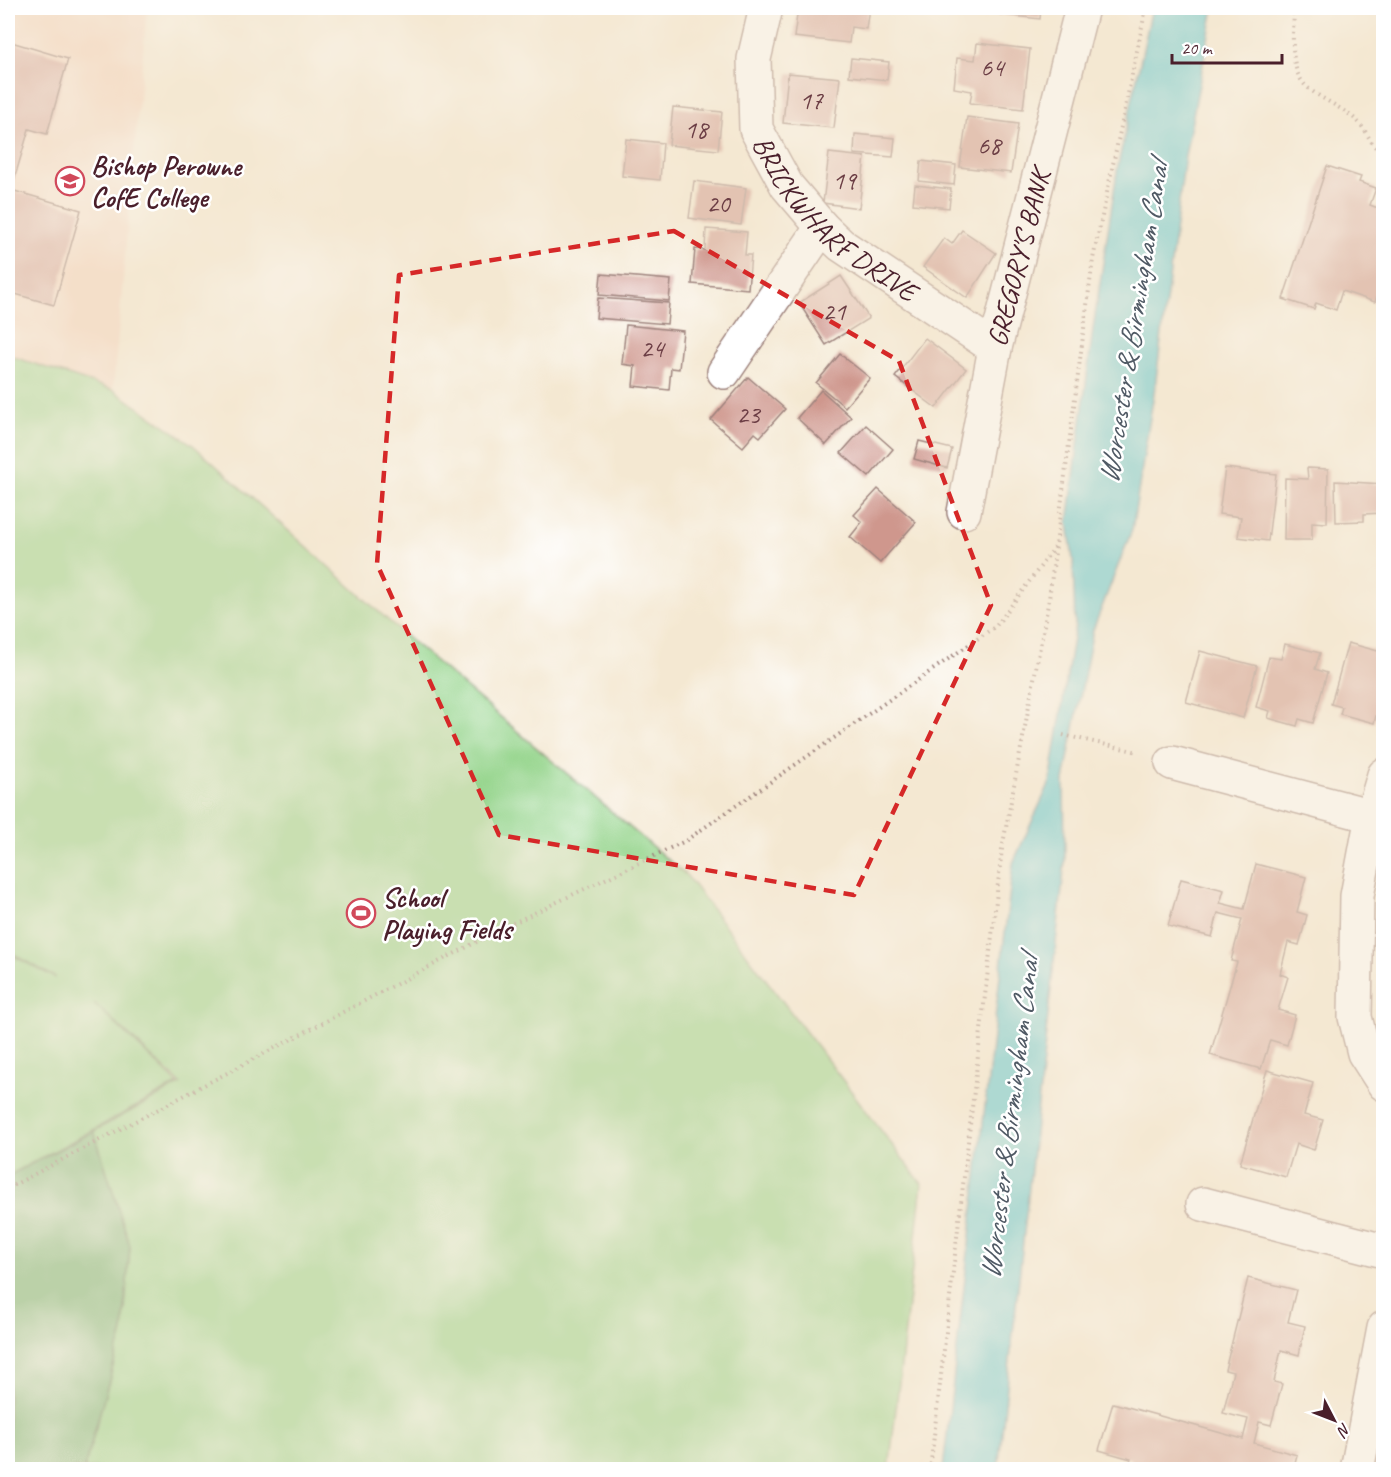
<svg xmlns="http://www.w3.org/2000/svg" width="1391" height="1477" viewBox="0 0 1391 1477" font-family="Caveat,sans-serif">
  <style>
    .built { fill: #f4d4bf }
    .green { fill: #94d48b; stroke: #6f7a5b; stroke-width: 1.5 }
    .forest { fill: #77b677; stroke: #606a51; stroke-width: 1.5 }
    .water { fill: #5ac7d2; stroke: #52737e; stroke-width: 1.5 }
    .building { fill: #cf978d }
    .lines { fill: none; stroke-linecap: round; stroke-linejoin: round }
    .minor-casing { stroke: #9f847e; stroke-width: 36 }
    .path { stroke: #9f847e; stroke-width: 4; stroke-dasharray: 1.5 4.5; stroke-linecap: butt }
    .minor { stroke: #fff; stroke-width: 33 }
    .marked { fill: none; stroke: #d62828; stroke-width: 4.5; stroke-dasharray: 12 8; stroke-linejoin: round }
    .labels { text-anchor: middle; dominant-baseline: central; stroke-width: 5; stroke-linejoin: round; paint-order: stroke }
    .number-label { font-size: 26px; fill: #6b3d44 }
    .poi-label { font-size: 28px; font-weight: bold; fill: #4a1f2b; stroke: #fff; text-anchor: start }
    .street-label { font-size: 28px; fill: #4a1f2b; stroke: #fff }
    .water-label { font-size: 30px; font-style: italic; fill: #505a65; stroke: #fff }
  </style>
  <rect width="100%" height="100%" fill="#fff"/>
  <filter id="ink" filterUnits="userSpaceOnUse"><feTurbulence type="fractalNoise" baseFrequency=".0167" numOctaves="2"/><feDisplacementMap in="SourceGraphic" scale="12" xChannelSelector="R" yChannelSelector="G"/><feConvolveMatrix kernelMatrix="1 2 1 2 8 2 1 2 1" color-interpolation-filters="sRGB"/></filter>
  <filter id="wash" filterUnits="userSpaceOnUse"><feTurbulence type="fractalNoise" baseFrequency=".008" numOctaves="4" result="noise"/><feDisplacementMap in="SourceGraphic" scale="24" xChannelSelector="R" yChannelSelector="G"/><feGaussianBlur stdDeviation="1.35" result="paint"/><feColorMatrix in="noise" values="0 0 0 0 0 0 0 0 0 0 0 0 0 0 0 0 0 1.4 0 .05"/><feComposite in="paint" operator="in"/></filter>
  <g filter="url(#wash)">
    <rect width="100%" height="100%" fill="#f4e8d2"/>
    <polygon class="built" points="8,8 147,8 113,390 8,355"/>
    <polygon class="green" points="8,355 113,390 193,445 408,638 687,876 922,1184 889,1469 84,1469 123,1331 130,1246 94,1131 181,1084 94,1003 178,1084 8,1176 8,953 56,978 8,951"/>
    <polygon class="forest" points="94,1131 130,1246 123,1331 84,1469 8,1469 8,1176"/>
    <polygon class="water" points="1152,8 1214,8 1185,156 1155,387 1132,530 1093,630 1069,754 1064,781 1065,861 998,1469 943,1469 1013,863 1050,782 1075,625 1073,560 1068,523 1093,329 1118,165"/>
    <g id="blocks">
      <g class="building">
        <polygon points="798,8 869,8 866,29 851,27 849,43 794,37"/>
        <polygon points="988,8 1041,8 1040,19 987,13"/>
        <polygon points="8,41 68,59 47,134 29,129 11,190 81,210 54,305 8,292"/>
        <polygon points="977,43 1030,49 1023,109 970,103 972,91 954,88 957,58 975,60"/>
        <polygon points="851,58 889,62 887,80 849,76"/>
        <polygon points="788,73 840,78 834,128 783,123"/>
        <polygon points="673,107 722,112 718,150 669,145"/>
        <polygon points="967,117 1018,124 1011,173 960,167"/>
        <polygon points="855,134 895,138 893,157 854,154"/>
        <polygon points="626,139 663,143 660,180 622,176"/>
        <polygon points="829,153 865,157 859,208 823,203"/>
        <polygon points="921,161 956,165 954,185 919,181"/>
        <polygon points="1327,166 1361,177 1359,182 1376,188 1370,205 1383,210 1383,289 1380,288 1375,302 1342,291 1336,310 1316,303 1314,309 1283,299"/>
        <polygon points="694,181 746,188 741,225 689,218"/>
        <polygon points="915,185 951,189 949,208 913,204"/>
        <polygon points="706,229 747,232 745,255 751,255 748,289 692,284 695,249 705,250"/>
        <polygon points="962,230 996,253 967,298 923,267 944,238 952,244"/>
        <polygon points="601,274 671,280 669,301 599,295"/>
        <polygon points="841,276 869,318 826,345 799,303"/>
        <polygon points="598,298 669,303 667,324 596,318"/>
        <polygon points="626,325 683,331 679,369 671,368 669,390 633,386 635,366 622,364"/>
        <polygon points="925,338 966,369 936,408 895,377"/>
        <polygon points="840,354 870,378 845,407 816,383"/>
        <polygon points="748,377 785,409 760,437 755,433 743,447 711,420"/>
        <polygon points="821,390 851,417 826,445 797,418"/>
        <polygon points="866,425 893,449 869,477 841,453"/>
        <polygon points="919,441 952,449 947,468 914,459"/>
        <polygon points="1225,468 1276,474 1268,541 1238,537 1241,517 1219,514"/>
        <polygon points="1307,468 1328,469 1327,523 1312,522 1312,540 1284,540 1285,478 1308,479"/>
        <polygon points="1335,481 1383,484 1383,513 1364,514 1364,521 1336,522"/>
        <polygon points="878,489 916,522 880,563 850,537 862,522 854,515"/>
        <polygon points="1348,643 1378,651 1379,647 1383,649 1383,718 1376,716 1374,723 1340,714 1342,707 1331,704"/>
        <polygon points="1285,644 1320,653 1315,669 1327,673 1313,723 1299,719 1297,726 1268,718 1270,711 1256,707 1269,657 1281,659"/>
        <polygon points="1200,651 1257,666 1243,718 1186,702"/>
        <polygon points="1256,864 1306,877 1297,912 1307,915 1299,945 1288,942 1280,974 1288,977 1278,1010 1295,1015 1287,1045 1270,1040 1261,1069 1210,1055 1237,962 1231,961 1242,919 1218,913 1212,937 1168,926 1181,879 1224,890 1220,903 1244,909"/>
        <polygon points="1267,1070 1313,1083 1304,1115 1323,1120 1314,1150 1296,1144 1286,1177 1240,1164"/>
        <polygon points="1248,1278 1296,1290 1288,1322 1305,1326 1299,1355 1281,1350 1274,1382 1282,1384 1271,1425 1259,1422 1254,1443 1297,1455 1293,1470 1128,1470 1131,1459 1099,1450 1113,1403 1243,1439 1248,1419 1223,1413 1233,1372 1225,1370"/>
      </g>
    </g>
  </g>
  <g filter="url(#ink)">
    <use href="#blocks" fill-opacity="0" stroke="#9f847e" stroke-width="1.5"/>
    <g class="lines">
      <g class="minor-casing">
        <g id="minor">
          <path id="s1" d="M 766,8 L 754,59 L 756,129 L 787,186 L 822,227 L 841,245 L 995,348"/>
          <polyline points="724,372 822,227"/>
          <path id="s2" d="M 964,512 L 995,348 L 1082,8"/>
          <polyline points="1172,763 1372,816 1357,896 1355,1017 1364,1053 1384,1084"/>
          <polyline points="1372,816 1384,775"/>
          <polyline points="1203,1204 1384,1251"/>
          <polyline points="1357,1470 1384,1328"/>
        </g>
      </g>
      <g class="path">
        <path d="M 1294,8 C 1294,32 1287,70 1308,88 C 1323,100 1341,107 1355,119 C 1368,130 1370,146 1384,155"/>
        <polyline points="1063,735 1138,752"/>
        <polyline points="8,1188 507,926 685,841 996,626 1055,547"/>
        <polyline points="930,1470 1002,849 1049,599 1093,259 1146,8"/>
      </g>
      <use href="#minor" class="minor"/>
    </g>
  </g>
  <path d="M0 0H1391V1477H0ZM 674,231 L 899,361 L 991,605 L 854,895 L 499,835 L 377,564 L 399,275 Z" fill="#f4e8d2" fill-opacity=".55" fill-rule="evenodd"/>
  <path class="marked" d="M 674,231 L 899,361 L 991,605 L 854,895 L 499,835 L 377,564 L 399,275 Z"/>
  <defs>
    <g id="school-ring" transform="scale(1.5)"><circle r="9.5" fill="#fff" stroke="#d1495b" stroke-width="1.5"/><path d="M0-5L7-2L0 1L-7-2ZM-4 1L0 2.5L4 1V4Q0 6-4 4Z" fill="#d1495b"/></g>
    <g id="stadium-ring" transform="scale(1.5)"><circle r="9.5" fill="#fff" stroke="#d1495b" stroke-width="1.5"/><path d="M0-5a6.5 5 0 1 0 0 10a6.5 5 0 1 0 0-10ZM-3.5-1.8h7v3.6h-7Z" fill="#d1495b"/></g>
  </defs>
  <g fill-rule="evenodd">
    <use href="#school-ring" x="70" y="181"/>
    <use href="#stadium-ring" x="361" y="913"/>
  </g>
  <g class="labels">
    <g class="number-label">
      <text x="992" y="67">64</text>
      <text x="811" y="100">17</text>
      <text x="696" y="129">18</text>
      <text x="989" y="145">68</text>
      <text x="844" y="180">19</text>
      <text x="718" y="203">20</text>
      <text x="834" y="311">21</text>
      <text x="652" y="348">24</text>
      <text x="748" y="414">23</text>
    </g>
    <g class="poi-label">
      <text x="91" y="165">Bishop Perowne<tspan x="91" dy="32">CofE College</tspan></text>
      <text x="382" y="897">School<tspan x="382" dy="32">Playing Fields</tspan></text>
    </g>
    <g class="street-label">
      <text stroke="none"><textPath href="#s1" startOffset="244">BRICKWHARF DRIVE</textPath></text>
      <text stroke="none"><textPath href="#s2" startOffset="260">GREGORY'S BANK</textPath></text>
    </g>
    <g class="water-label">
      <text transform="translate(1133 323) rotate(-81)">Worcester &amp; Birmingham Canal</text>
      <text transform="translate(1009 1118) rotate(-83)">Worcester &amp; Birmingham Canal</text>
    </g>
  </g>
  <rect width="1391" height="1477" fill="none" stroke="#fff" stroke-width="30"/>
  <g transform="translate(1334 1420) rotate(132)" stroke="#ffffff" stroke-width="4.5" paint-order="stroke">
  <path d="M0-4.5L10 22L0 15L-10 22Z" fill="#4a1f2b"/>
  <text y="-9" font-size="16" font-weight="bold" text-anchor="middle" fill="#4a1f2b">N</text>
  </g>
  <path d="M1172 54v9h110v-9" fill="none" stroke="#4a1f2b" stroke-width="3"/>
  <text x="1181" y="54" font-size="18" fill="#4a1f2b" stroke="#ffffff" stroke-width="4.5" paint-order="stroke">20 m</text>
</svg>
